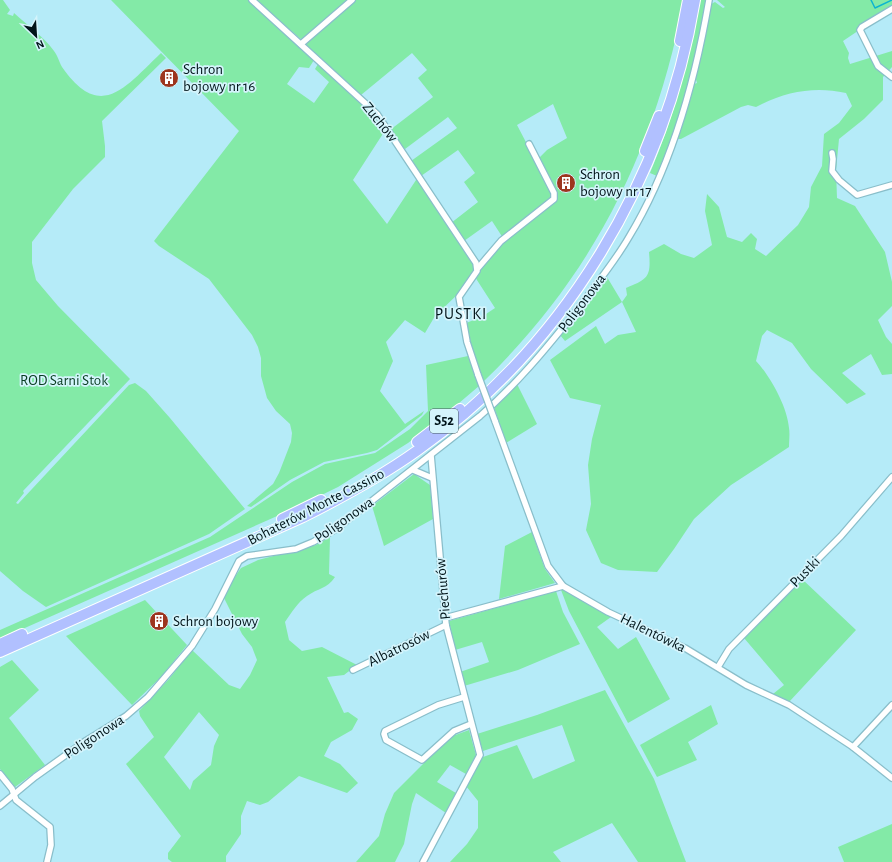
<svg xmlns="http://www.w3.org/2000/svg" width="892" height="862" viewBox="0 0 892 862" font-family="'Alegreya Sans',sans-serif">
  <style>
    .green { fill: #83eaa7; fill-rule: evenodd }
    .lines { fill: none; stroke-linecap: round; stroke-linejoin: round }
    .stream { stroke: #0cb5d0; stroke-width: 1.5 }
    .street-casing { stroke: #89beca; stroke-width: 8 }
    .highway-casing { stroke: #fff; stroke-width: 12 }
    .street { stroke: #fff; stroke-width: 5.5 }
    .highway { stroke: #b1c0ff; stroke-width: 10 }
    .street-bridge-casing { stroke: #89beca; stroke-width: 8; stroke-linecap: butt }
    .street-bridge { stroke: #fff; stroke-width: 5.5 }
    .labels { text-anchor: middle; dominant-baseline: central; stroke-width: 3.5; stroke-linejoin: round; paint-order: stroke }
    .shield { fill: #d4f4fc; stroke: #40575d; stroke-width: 1 }
    .shield-label { font-size: 14px; font-weight: bold; fill: #011419 }
    .poi-label { font-size: 15px; fill: #011419; stroke: #d4f4fc; text-anchor: start }
    .street-label { font-size: 15px; fill: #011419; stroke: #d4f4fc }
    .park-label { font-size: 15px; fill: #083c20; stroke: #d4f4fc }
    .neighbourhood-label { font-size: 16px; letter-spacing: 1px; fill: #011419; stroke: #d4f4fc }
  </style>
  <rect width="100%" height="100%" fill="#b5ebf8"/>
  <g class="green">
    <path d="M 0,0 L 3,0 L 10,10 L 7,14 L 13,16 L 14,13 C 27,25 44,37 54,51 C 58,56 59,62 62,67 C 101,123 126,86 161,53 L 166,58 L 102,121 L 105,146 L 105,157 L 73,189 L 32,242 L 32,263 L 36,280 L 58,306 L 130,379 L 23,491 L 24,493 L 16,503 L 18,504 L 129,385 L 135,383 L 146,391 L 170,418 L 245,509 L 209,534 L 46,607 L 23,591 L 0,571 Z"/>
    <polygon points="111,0 249,0 314,60 309,68 299,67 287,84 314,103 329,82 315,69 318,64 370,108 386,129 353,180 387,224 418,177 472,259 476,270 458,294 435,316 425,333 405,320 386,342 393,361 380,391 405,424 424,411 422,415 377,450 367,453 324,462 290,480 251,507 247,506 273,484 279,473 291,442 292,433 290,424 276,411 267,398 261,376 261,358 258,347 252,335 209,279 159,246 154,241 239,131"/>
    <polygon points="255,0 350,0 302,40"/>
    <path d="M 353,0 L 684,0 C 655,150 594,274 484,381 L 472,350 L 464,324 L 483,316 L 495,308 L 475,277 L 501,242 L 554,200 L 555,193 L 537,160 L 547,150 L 567,138 L 553,104 L 517,125 L 552,192 L 553,199 L 503,238 L 492,221 L 464,241 L 451,223 L 478,202 L 464,182 L 475,173 L 458,150 L 421,176 L 411,161 L 457,128 L 448,117 L 405,149 L 402,147 L 390,130 L 433,97 L 418,78 L 427,70 L 412,53 L 361,95 L 306,46 L 307,41 Z"/>
    <path d="M 700,0 L 707,0 C 695,60 681,119 657,176 L 650,173 C 674,117 690,57 700,0 Z"/>
    <path d="M 717,0 L 892,0 L 892,8 L 843,41 L 849,53 L 848,58 L 850,64 L 892,51 L 892,67 L 883,77 L 883,100 L 864,119 L 839,139 L 836,170 L 837,198 L 855,206 L 885,252 L 892,282 L 892,306 L 878,320 L 886,337 L 892,344 L 892,374 L 882,375 L 871,354 L 842,373 L 866,394 L 847,404 L 811,369 L 792,343 L 767,330 L 762,336 L 756,361 C 770,376 787,406 789,428 C 790,434 789,441 789,447 L 731,485 L 694,519 L 674,549 L 657,572 L 618,570 L 601,563 L 586,530 L 591,504 L 588,465 L 592,439 L 601,405 L 570,398 L 550,360 L 596,326 L 605,344 L 618,335 L 636,332 L 622,302 L 565,341 L 560,335 L 584,308 L 607,277 L 622,302 L 627,295 L 626,288 C 649,279 651,276 649,252 L 664,244 L 681,254 L 694,258 L 712,245 L 705,211 L 707,194 L 719,207 L 727,237 L 742,242 L 751,233 L 757,239 L 755,249 L 766,256 L 798,225 L 809,207 L 811,187 L 822,166 L 824,134 L 839,123 L 852,106 L 846,93 C 813,86 785,92 756,107 L 748,105 L 741,107 L 681,139 L 678,139 L 694,84 L 697,83 L 695,76 L 711,4 L 715,2 L 723,8 L 725,7 Z"/>
    <polygon points="169,68 179,78 172,86 161,76"/>
    <polygon points="468,356 479,386 452,409 408,443 338,487 293,509 0,639 0,630 210,537 292,482 325,464 375,453 410,429 428,411 426,365"/>
    <polygon points="517,384 537,424 506,443 494,407"/>
    <polygon points="414,474 430,485 433,519 384,546 372,506"/>
    <polygon points="532,532 545,569 555,583 499,599 505,546"/>
    <path d="M 330,537 L 329,574 L 335,577 C 327,589 318,588 307,596 C 297,603 292,612 285,622 L 289,640 L 302,651 L 322,647 L 357,665 L 344,675 L 327,677 L 344,713 L 348,712 L 358,719 L 352,730 L 331,742 L 324,756 L 340,764 L 358,783 L 347,793 L 299,776 L 268,802 L 260,805 L 247,801 L 241,816 L 241,834 L 226,856 L 226,862 L 172,862 L 168,859 L 168,853 L 181,836 L 126,764 L 154,737 L 140,716 L 139,711 L 169,679 L 192,650 L 229,685 L 240,689 L 250,675 L 257,660 L 252,647 L 242,634 L 224,598 L 229,585 L 241,568 L 258,560 L 316,545 ZM 199,712 L 219,735 L 214,746 L 211,765 L 193,781 L 190,790 L 164,757 Z"/>
    <polygon points="802,579 856,630 789,702 773,694 784,685 744,638"/>
    <polygon points="564,589 611,617 597,627 618,649 636,637 670,699 628,723 569,611 561,590"/>
    <polygon points="556,591 563,612 580,644 518,670 464,686 460,672 489,662 482,642 455,650 449,621"/>
    <polygon points="145,600 187,645 162,676 132,705 66,636"/>
    <polygon points="12,660 39,690 9,718 45,765 15,787 0,769 0,667"/>
    <polygon points="605,690 654,779 686,862 638,862 612,823 553,852 561,862 450,862 467,844 478,828 478,801 466,786 483,757 517,745 533,779 575,761 562,725 483,751 477,734 537,715"/>
    <polygon points="711,705 718,724 688,742 697,760 657,777 640,745"/>
    <polygon points="469,730 476,755 466,774 450,765 437,782 456,793 446,813 416,793 412,804 404,844 395,862 356,862 379,836 385,814 394,793 450,737"/>
    <polygon points="892,824 892,862 844,862 838,847"/>
  </g>
  <g class="lines">
    <polyline class="stream" points="871,0 875,8 892,0"/>
    <g class="street-casing">
      <g id="street">
        <polyline points="252,0 377,114 476,263 477,271 459,297 467,342 478,375"/>
        <polyline points="892,9 862,27 860,30 878,66 892,77"/>
        <polyline points="301,44 352,0"/>
        <polyline points="832,153 833,159 832,171 839,180 857,195 892,185"/>
        <polyline points="478,268 501,241 554,199 554,193 529,144"/>
        <polyline points="495,421 548,566 563,586 608,612 685,648 746,685 789,705 853,747 892,778"/>
        <polyline points="413,470 432,478"/>
        <polyline points="445,618 563,586"/>
        <polyline points="718,667 729,649 841,536 892,477"/>
        <polyline points="353,670 446,625"/>
        <polyline points="464,697 438,705 385,731 384,734 386,740 422,760 454,731 471,724"/>
        <polyline points="853,747 892,705"/>
        <polyline points="0,774 12,789 16,800 50,827 51,845 47,862"/>
        <path d="M 0,806 L 35,777 L 84,742 L 126,716 L 148,697 L 192,646 L 215,609 L 239,561 L 247,556 L 296,549 L 313,542 L 336,529 L 480,416 C 516,385 546,349 576,311 C 594,287 614,263 629,237 C 672,166 695,82 709,0"/>
        <polyline points="423,862 480,755 446,625 431,455"/>
      </g>
    </g>
    <g class="highway-casing">
      <g id="highway">
        <polyline points="680,41 688,0"/>
        <polyline points="645,151 659,116"/>
        <polyline points="417,442 460,409"/>
        <polyline points="282,519 321,500"/>
        <polyline points="0,644 22,634"/>
        <path d="M 0,652 L 303,517 C 343,497 382,476 418,450 C 566,345 665,179 695,0"/>
      </g>
    </g>
    <use href="#street" class="street"/>
    <use href="#highway" class="highway"/>
    <g class="street-bridge-casing">
      <polyline id="street-bridge" points="478,375 495,421"/>
    </g>
    <use href="#street-bridge" class="street-bridge"/>
  </g>
  <defs>
    <g id="building-disc" transform="scale(1)"><circle r="9.5" fill="#9d351e" stroke="#d4f4fc"/><path d="M-4-6H4V6H1V3H-1V6H-4ZM-2.5-4.3h1.7v1.8h-1.7ZM.8-4.3h1.7v1.8H.8ZM-2.5-1h1.7V.8h-1.7ZM.8-1h1.7V.8H.8Z" fill="#fff"/></g>
  </defs>
  <g fill-rule="evenodd">
    <use href="#building-disc" x="169" y="78"/>
    <use href="#building-disc" x="566" y="183"/>
    <use href="#building-disc" x="159" y="621"/>
  </g>
  <g class="labels">
    <rect class="shield" x="430" y="409" width="28" height="24" rx="3"/>
    <g class="shield-label">
      <text x="444" y="421">S52</text>
    </g>
    <g class="poi-label">
      <text x="183" y="69">Schron<tspan x="183" dy="17">bojowy nr 16</tspan></text>
      <text x="580" y="174">Schron<tspan x="580" dy="17">bojowy nr 17</tspan></text>
      <text x="173" y="621">Schron bojowy</text>
    </g>
    <g class="street-label">
      <text transform="translate(380 122) rotate(51)">Zuchów</text>
      <text transform="translate(582 303) rotate(-53)">Poligonowa</text>
      <text transform="translate(316 507) rotate(-27)">Bohaterów Monte Cassino</text>
      <text transform="translate(344 520) rotate(-35)">Poligonowa</text>
      <text transform="translate(805 572) rotate(-46)">Pustki</text>
      <text transform="translate(443 589) rotate(-95)">Piechurów</text>
      <text transform="translate(653 633) rotate(26)">Halentówka</text>
      <text transform="translate(399 648) rotate(-26)">Albatrosów</text>
      <text transform="translate(94 737) rotate(-33)">Poligonowa</text>
    </g>
    <g class="park-label">
      <text x="64" y="380">ROD Sarni Stok</text>
    </g>
    <g class="neighbourhood-label">
      <text x="461" y="314">PUSTKI</text>
    </g>
  </g>
  <g transform="translate(36 36) rotate(155)" stroke="#d4f4fc" stroke-width="3" paint-order="stroke">
  <path d="M0-3L7 15L0 10L-7 15Z" fill="#011419"/>
  <text y="-6" font-size="11" font-weight="bold" text-anchor="middle" fill="#011419">N</text>
  </g>
</svg>
